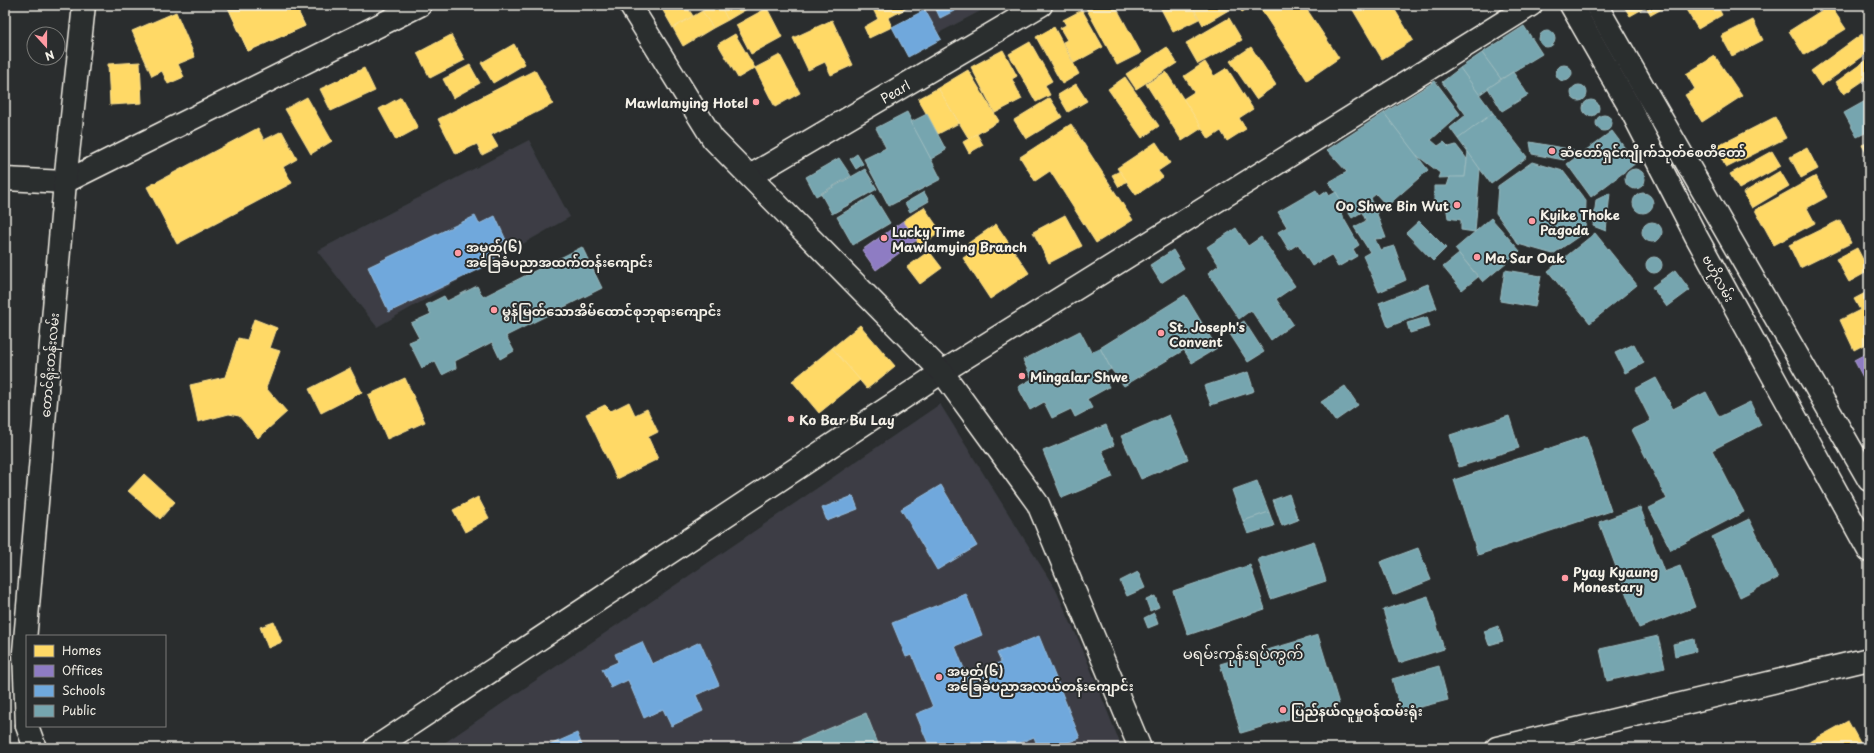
<svg xmlns="http://www.w3.org/2000/svg" width="1874" height="753" viewBox="0 0 1874 753" font-family="'Playpen Sans','Noto Sans Myanmar',sans-serif">
  <style>
    .built { fill: #3c3e44 }
    .homes { fill: #ffd966; stroke: #fce08d }
    .offices { fill: #8e7cc3; stroke: #ad9fce }
    .schools { fill: #6fa8dc; stroke: #97bee0 }
    .public { fill: #76a5af; stroke: #9cbcc0 }
    .lines { fill: none; stroke-linecap: round; stroke-linejoin: round }
    .street-casing { stroke: #f4f1e8; stroke-width: 25 }
    .secondary-casing { stroke: #f4f1e8; stroke-width: 25 }
    .primary-casing { stroke: #f4f1e8; stroke-width: 25 }
    .street { stroke: #2a2d2e; stroke-width: 22 }
    .secondary { stroke: #2a2d2e; stroke-width: 22 }
    .primary { stroke: #2a2d2e; stroke-width: 22 }
    .poi-dot { fill: #ff9aa2; stroke: #2a2d2e; stroke-width: 1.5 }
    .labels { text-anchor: middle; dominant-baseline: central; stroke-width: 4; stroke-linejoin: round; paint-order: stroke }
    .street-label { font-size: 13px; fill: #f4f1e8; stroke: #2a2d2e }
    .poi-label { font-size: 13px; font-weight: bold; fill: #f4f1e8; stroke: #2a2d2e; text-anchor: start }
    .quarter-label { font-size: 15px; fill: #f4f1e8; stroke: #2a2d2e }
  </style>
  <rect width="100%" height="100%" fill="#2a2d2e"/>
  <filter id="ink" filterUnits="userSpaceOnUse"><feTurbulence type="fractalNoise" baseFrequency=".025" numOctaves="2"/><feDisplacementMap in="SourceGraphic" scale="8" xChannelSelector="R" yChannelSelector="G"/><feConvolveMatrix kernelMatrix="1 2 1 2 8 2 1 2 1" color-interpolation-filters="sRGB"/></filter>
  <g filter="url(#ink)">
    <g class="built">
      <polygon points="918,5 992,5 931,37"/>
      <polygon points="529,140 570,217 377,327 317,251"/>
      <polygon points="940,404 1056,590 1083,650 1122,748 437,748"/>
    </g>
    <g class="homes">
      <polygon points="227,5 255,5 259,14 268,10 266,5 295,5 305,26 248,51"/>
      <polygon points="227,5 295,5 305,26 248,51"/>
      <polygon points="665,5 686,5 693,16 673,28 661,7"/>
      <polygon points="690,5 699,5 692,9"/>
      <polygon points="711,5 720,5 728,20 713,28 702,11"/>
      <polygon points="720,5 748,5 750,7 728,20"/>
      <polygon points="871,5 911,5 911,6 888,18 892,27 869,38 864,27 878,19"/>
      <polygon points="1091,5 1115,5 1141,53 1117,65 1086,8"/>
      <polygon points="1159,5 1192,5 1199,19 1173,32"/>
      <polygon points="1192,5 1231,5 1232,8 1203,25"/>
      <polygon points="1237,5 1253,5 1242,12"/>
      <polygon points="1258,5 1304,5 1339,58 1307,80"/>
      <polygon points="1350,5 1392,5 1413,40 1382,59"/>
      <polygon points="1623,5 1669,5 1651,15 1646,7 1630,16"/>
      <polygon points="1691,5 1717,5 1722,15 1698,29 1685,8"/>
      <polygon points="1830,5 1846,29 1804,55 1789,31"/>
      <polygon points="767,8 782,37 751,54 736,25"/>
      <polygon points="1082,10 1103,47 1074,63 1063,42 1067,40 1060,28 1066,25 1063,20"/>
      <polygon points="702,11 713,28 683,46 673,28"/>
      <polygon points="176,12 195,57 178,64 184,77 168,84 162,71 152,76 132,31"/>
      <polygon points="1229,18 1242,40 1198,64 1186,43"/>
      <polygon points="832,20 853,65 831,75 825,62 808,70 793,38"/>
      <polygon points="1753,20 1763,40 1732,56 1721,36"/>
      <polygon points="1054,27 1079,74 1062,84 1036,37"/>
      <polygon points="735,34 755,68 738,78 718,44"/>
      <polygon points="1862,34 1869,44 1869,52 1821,86 1811,71"/>
      <polygon points="451,35 465,60 430,78 417,53"/>
      <polygon points="1030,42 1052,81 1045,85 1050,95 1036,102 1009,54"/>
      <polygon points="514,44 525,64 493,83 481,63"/>
      <polygon points="1167,47 1177,63 1136,89 1126,74"/>
      <polygon points="1251,47 1276,85 1256,99 1230,61"/>
      <polygon points="1003,50 1017,76 1012,79 1022,99 995,113 971,67"/>
      <polygon points="780,55 800,93 775,107 755,68"/>
      <polygon points="1715,56 1742,96 1702,122 1685,95 1695,89 1686,74"/>
      <polygon points="1869,58 1869,77 1844,94 1836,82"/>
      <polygon points="140,62 142,103 110,105 108,64"/>
      <polygon points="1205,62 1214,76 1227,68 1253,109 1239,118 1246,129 1227,141 1221,131 1209,139 1183,99 1194,92 1184,76"/>
      <polygon points="470,65 480,83 453,98 443,79"/>
      <polygon points="364,68 375,91 331,111 320,89"/>
      <polygon points="535,70 553,104 491,135 498,147 482,155 477,144 456,154 438,119"/>
      <polygon points="968,70 999,121 969,139 938,88"/>
      <polygon points="1166,72 1202,128 1182,141 1146,84"/>
      <polygon points="1125,77 1159,126 1142,138 1108,89"/>
      <polygon points="1076,84 1087,101 1068,112 1058,95"/>
      <polygon points="938,88 959,123 938,134 918,99"/>
      <polygon points="307,97 332,141 311,154 285,109"/>
      <polygon points="401,97 418,128 396,140 379,109"/>
      <polygon points="1050,98 1062,117 1026,139 1014,120"/>
      <polygon points="1775,117 1786,138 1726,168 1716,147"/>
      <polygon points="1071,124 1133,220 1096,243 1050,171 1035,181 1020,157"/>
      <polygon points="258,128 264,140 282,131 297,159 283,167 292,183 177,244 147,187"/>
      <polygon points="977,134 983,145 969,153 963,142"/>
      <polygon points="1156,142 1170,163 1158,171 1163,177 1136,195 1117,168"/>
      <polygon points="1869,142 1869,158 1862,145"/>
      <polygon points="1807,148 1818,169 1801,178 1790,157"/>
      <polygon points="1772,151 1781,166 1739,189 1730,174"/>
      <polygon points="1120,171 1127,181 1119,187 1112,175"/>
      <polygon points="1780,171 1789,186 1752,208 1743,193"/>
      <polygon points="1816,176 1827,197 1807,208 1815,223 1774,245 1755,210"/>
      <polygon points="924,207 941,232 920,246 903,221"/>
      <polygon points="1065,215 1082,246 1049,263 1033,232"/>
      <polygon points="1840,220 1851,243 1800,268 1789,245"/>
      <polygon points="996,224 1029,273 990,299 963,258 972,252 967,244"/>
      <polygon points="1857,248 1869,271 1849,282 1836,259"/>
      <polygon points="929,251 942,268 920,284 907,267"/>
      <polygon points="1869,291 1869,342 1854,350 1840,320 1860,310 1854,299"/>
      <polygon points="254,319 277,328 270,348 280,351 266,388 287,412 258,438 239,416 229,414 198,422 190,385 225,377 238,338 247,340"/>
      <polygon points="860,325 895,366 867,389 832,348"/>
      <polygon points="832,348 860,380 819,413 792,381"/>
      <polygon points="350,368 362,392 321,413 309,389"/>
      <polygon points="405,378 425,422 387,439 368,395"/>
      <polygon points="629,402 635,415 647,409 658,432 648,437 658,459 617,479 586,414 605,405 611,411"/>
      <polygon points="144,474 175,502 160,519 128,491"/>
      <polygon points="478,497 489,518 465,532 453,510"/>
      <polygon points="274,622 282,642 268,648 260,627"/>
      <polygon points="1848,721 1863,748 1799,748"/>
    </g>
    <g class="offices">
      <polygon points="903,221 917,240 876,270 862,250"/>
      <polygon points="1869,352 1869,386 1868,387 1854,360"/>
    </g>
    <g class="schools">
      <polygon points="934,5 961,5 962,7 940,18"/>
      <polygon points="925,10 941,39 908,57 892,27"/>
      <polygon points="475,216 479,224 495,216 506,240 490,248 497,261 389,312 368,267"/>
      <polygon points="941,485 977,546 937,570 901,509"/>
      <polygon points="853,496 858,509 827,521 822,508"/>
      <polygon points="966,594 982,635 955,646 967,676 1001,662 997,653 1039,636 1080,738 1054,748 1038,748 1034,737 1007,748 930,748 916,714 933,707 912,655 906,657 892,623"/>
      <polygon points="642,642 652,664 700,642 719,685 696,695 703,711 671,726 663,709 644,718 628,680 611,688 602,669 618,662 615,654"/>
      <polygon points="577,733 583,748 543,748"/>
    </g>
    <g class="public">
      <polygon points="1524,26 1542,54 1501,79 1482,53"/>
      <circle cx="1547" cy="39" r="8"/>
      <polygon points="1482,53 1501,79 1479,95 1460,68"/>
      <circle cx="1564" cy="73" r="8"/>
      <polygon points="1460,68 1493,113 1458,139 1450,128 1466,115 1442,82"/>
      <polygon points="1513,72 1528,95 1502,111 1488,88"/>
      <polygon points="1435,81 1460,114 1431,140 1438,146 1444,142 1449,147 1456,145 1467,159 1465,177 1438,178 1440,173 1415,154 1384,113"/>
      <circle cx="1579" cy="93" r="8"/>
      <polygon points="1869,99 1869,131 1857,137 1844,113"/>
      <circle cx="1591" cy="108" r="8"/>
      <polygon points="907,112 941,179 889,206 864,159 886,148 876,128"/>
      <polygon points="1384,113 1428,170 1387,206 1376,194 1371,198 1386,238 1375,239 1380,250 1394,246 1406,280 1379,292 1363,256 1370,252 1354,227 1366,221 1362,212 1352,218 1329,182 1347,172 1327,150"/>
      <polygon points="1493,113 1527,157 1491,184 1458,139"/>
      <polygon points="927,114 946,150 931,159 911,122"/>
      <circle cx="1604" cy="123" r="8"/>
      <polygon points="1612,131 1636,163 1591,197 1567,164"/>
      <polygon points="1530,142 1574,150 1564,160 1532,154"/>
      <polygon points="1468,152 1480,169 1475,232 1461,230 1461,220 1448,218 1446,205 1434,205 1434,186 1447,186 1450,177 1465,177"/>
      <polygon points="857,154 863,164 856,169 850,159"/>
      <polygon points="839,158 851,176 816,196 806,177"/>
      <polygon points="1532,162 1563,171 1586,201 1585,232 1553,254 1518,244 1496,213 1498,186"/>
      <circle cx="1635" cy="179" r="10"/>
      <polygon points="865,169 877,189 832,214 821,194"/>
      <polygon points="1316,190 1320,196 1327,191 1329,196 1336,192 1346,209 1340,212 1359,245 1353,249 1357,256 1338,267 1331,255 1312,266 1298,244 1289,250 1278,232 1287,227 1278,212"/>
      <polygon points="924,192 929,201 910,212 905,203"/>
      <circle cx="1643" cy="203" r="10"/>
      <polygon points="1610,193 1606,231 1593,226 1596,200"/>
      <polygon points="873,195 890,223 853,245 837,217"/>
      <polygon points="1491,218 1520,251 1483,282 1455,249"/>
      <polygon points="1419,221 1446,248 1433,261 1406,233"/>
      <circle cx="1652" cy="232" r="10"/>
      <polygon points="1236,228 1248,246 1261,237 1295,286 1276,299 1293,324 1271,340 1251,310 1239,319 1208,273 1219,265 1207,247"/>
      <polygon points="1595,233 1637,285 1590,323 1548,271"/>
      <polygon points="582,247 602,288 506,336 514,351 500,359 492,342 455,361 456,368 442,375 435,361 422,368 409,342 419,338 411,323 431,314 426,305 444,296 447,301 477,286 483,297"/>
      <polygon points="1173,250 1184,268 1161,283 1150,265"/>
      <polygon points="1459,254 1478,277 1462,290 1443,267"/>
      <circle cx="1654" cy="265" r="8"/>
      <polygon points="1505,270 1541,276 1535,307 1500,301"/>
      <polygon points="1675,270 1690,290 1667,307 1652,287"/>
      <polygon points="1428,284 1437,308 1388,327 1379,303"/>
      <polygon points="1185,295 1217,348 1192,363 1184,350 1124,386 1111,369 1100,348"/>
      <polygon points="1427,317 1430,327 1410,333 1407,323"/>
      <polygon points="1244,321 1264,352 1248,362 1228,331"/>
      <polygon points="1080,331 1091,352 1100,348 1111,369 1102,374 1109,387 1087,399 1092,408 1075,417 1071,409 1052,418 1044,402 1030,410 1018,387 1032,379 1023,360"/>
      <polygon points="1634,344 1644,363 1625,373 1615,353"/>
      <polygon points="1248,372 1254,391 1211,405 1204,386"/>
      <polygon points="1656,378 1673,409 1706,392 1719,417 1750,402 1761,425 1712,450 1744,512 1671,550 1649,508 1667,499 1632,430 1651,421 1635,389"/>
      <polygon points="1345,386 1358,405 1335,421 1321,402"/>
      <polygon points="1169,415 1188,459 1141,479 1121,436"/>
      <polygon points="1509,416 1519,448 1459,467 1450,435"/>
      <polygon points="1106,425 1114,445 1102,450 1113,477 1062,498 1043,451"/>
      <polygon points="1586,436 1611,511 1478,555 1454,480"/>
      <polygon points="1257,481 1269,512 1243,521 1232,490"/>
      <polygon points="1289,494 1298,520 1282,526 1273,500"/>
      <polygon points="1640,507 1664,572 1680,566 1695,607 1639,628 1599,522"/>
      <polygon points="1269,512 1274,526 1248,534 1243,521"/>
      <polygon points="1749,519 1778,578 1740,597 1712,537"/>
      <polygon points="1314,541 1326,581 1271,599 1258,559"/>
      <polygon points="1418,548 1431,580 1393,595 1380,562"/>
      <polygon points="1250,565 1265,609 1188,635 1173,591"/>
      <polygon points="1138,572 1145,588 1127,596 1120,581"/>
      <polygon points="1155,596 1159,607 1150,611 1146,600"/>
      <polygon points="1428,596 1444,649 1399,663 1383,610"/>
      <polygon points="1154,613 1158,624 1148,628 1144,618"/>
      <polygon points="1498,626 1503,641 1489,645 1484,631"/>
      <polygon points="1318,635 1339,704 1241,733 1220,664"/>
      <polygon points="1658,636 1665,668 1607,681 1600,649"/>
      <polygon points="1694,639 1696,651 1675,656 1673,644"/>
      <polygon points="1439,666 1448,700 1401,712 1392,679"/>
      <polygon points="866,713 879,746 875,748 783,748"/>
    </g>
    <g class="lines">
      <g class="street-casing">
        <g id="street">
          <polyline points="1571,5 1629,106 1696,236 1869,551"/>
          <polyline points="1596,5 1869,480"/>
          <path id="s1" d="M 750,176 L 1041,5"/>
          <polyline points="5,179 65,182 420,5"/>
          <polyline points="375,748 942,372 1531,5"/>
        </g>
      </g>
      <g class="secondary-casing">
        <g id="secondary">
          <polyline points="27,725 24,652 65,182 84,5"/>
          <polyline points="27,726 35,748"/>
          <polyline points="1497,748 1869,659"/>
        </g>
      </g>
      <g class="primary-casing">
        <polyline id="primary" points="630,5 713,139 942,372 1038,504 1140,748"/>
      </g>
      <use href="#street" class="street"/>
      <use href="#secondary" class="secondary"/>
      <use href="#primary" class="primary"/>
    </g>
  </g>
  <g class="poi-dot">
    <circle cx="756" cy="102" r="4"/>
    <circle cx="1552" cy="151" r="4"/>
    <circle cx="1457" cy="205" r="4"/>
    <circle cx="1532" cy="221" r="4"/>
    <circle cx="884" cy="238" r="4"/>
    <circle cx="458" cy="253" r="4"/>
    <circle cx="1477" cy="257" r="4"/>
    <circle cx="494" cy="310" r="4"/>
    <circle cx="1161" cy="333" r="4"/>
    <circle cx="1022" cy="376" r="4"/>
    <circle cx="791" cy="419" r="4"/>
    <circle cx="1565" cy="578" r="4"/>
    <circle cx="939" cy="677" r="4"/>
    <circle cx="1283" cy="710" r="4"/>
  </g>
  <g class="labels">
    <g class="street-label">
      <text stroke="none"><textPath href="#s1" startOffset="168">Pearl</textPath></text>
      <text transform="translate(1719 278) rotate(61)">ဗဟိုလမ်း</text>
      <text transform="translate(49 365) rotate(-85)">တောင်ရိုးတန်းလမ်း</text>
    </g>
    <g class="poi-label">
      <text x="748" y="102" text-anchor="end">Mawlamying Hotel</text>
      <text x="1560" y="151">ဆံတော်ရှင်ကျိုက်သုတ်စေတီတော်</text>
      <text x="1449" y="205" text-anchor="end">Oo Shwe Bin Wut</text>
      <text x="1540" y="214">Kyike Thoke<tspan x="1540" dy="15">Pagoda</tspan></text>
      <text x="892" y="231">Lucky Time<tspan x="892" dy="15">Mawlamying Branch</tspan></text>
      <text x="466" y="246">အမှတ်(၆)<tspan x="466" dy="15">အခြေခံပညာအထက်တန်းကျောင်း</tspan></text>
      <text x="1485" y="257">Ma Sar Oak</text>
      <text x="502" y="310">မွန်မြတ်သောအိမ်ထောင်စုဘုရားကျောင်း</text>
      <text x="1169" y="326">St. Joseph's<tspan x="1169" dy="15">Convent</tspan></text>
      <text x="1030" y="376">Mingalar Shwe</text>
      <text x="799" y="419">Ko Bar Bu Lay</text>
      <text x="1573" y="571">Pyay Kyaung<tspan x="1573" dy="15">Monestary</tspan></text>
      <text x="947" y="670">အမှတ်(၆)<tspan x="947" dy="15">အခြေခံပညာအလယ်တန်းကျောင်း</tspan></text>
      <text x="1291" y="710">ပြည်နယ်လူမှုဝန်ထမ်းရုံး</text>
    </g>
    <g class="quarter-label">
      <text x="1243" y="652">မရမ်းကုန်းရပ်ကွက်</text>
    </g>
  </g>
  <rect width="1874" height="753" fill="none" stroke="#2a2d2e" stroke-width="20"/>
  <rect x="10" y="10" width="1854" height="733" fill="none" stroke="#f4f1e8" stroke-width="1.5" filter="url(#ink)"/>
  <rect x="26" y="635" width="140" height="92" fill="#2a2d2e" stroke="#7b7b78"/>
  <rect x="34" y="645" width="20" height="12" fill="#ffd966" stroke="#7b7b78"/>
  <text x="62" y="655" font-size="12" fill="#f4f1e8">Homes</text>
  <rect x="34" y="665" width="20" height="12" fill="#8e7cc3" stroke="#7b7b78"/>
  <text x="62" y="675" font-size="12" fill="#f4f1e8">Offices</text>
  <rect x="34" y="685" width="20" height="12" fill="#6fa8dc" stroke="#7b7b78"/>
  <text x="62" y="695" font-size="12" fill="#f4f1e8">Schools</text>
  <rect x="34" y="705" width="20" height="12" fill="#76a5af" stroke="#7b7b78"/>
  <text x="62" y="715" font-size="12" fill="#f4f1e8">Public</text>
  <g transform="translate(46 46) rotate(159)"><circle r="19" fill="#2a2d2e" stroke="#7b7b78"/>
  <path d="M0-3L7 15L0 10L-7 15Z" fill="#ff9aa2"/>
  <text y="-6" font-size="11" font-weight="bold" text-anchor="middle" fill="#f4f1e8">N</text>
  </g>
</svg>
